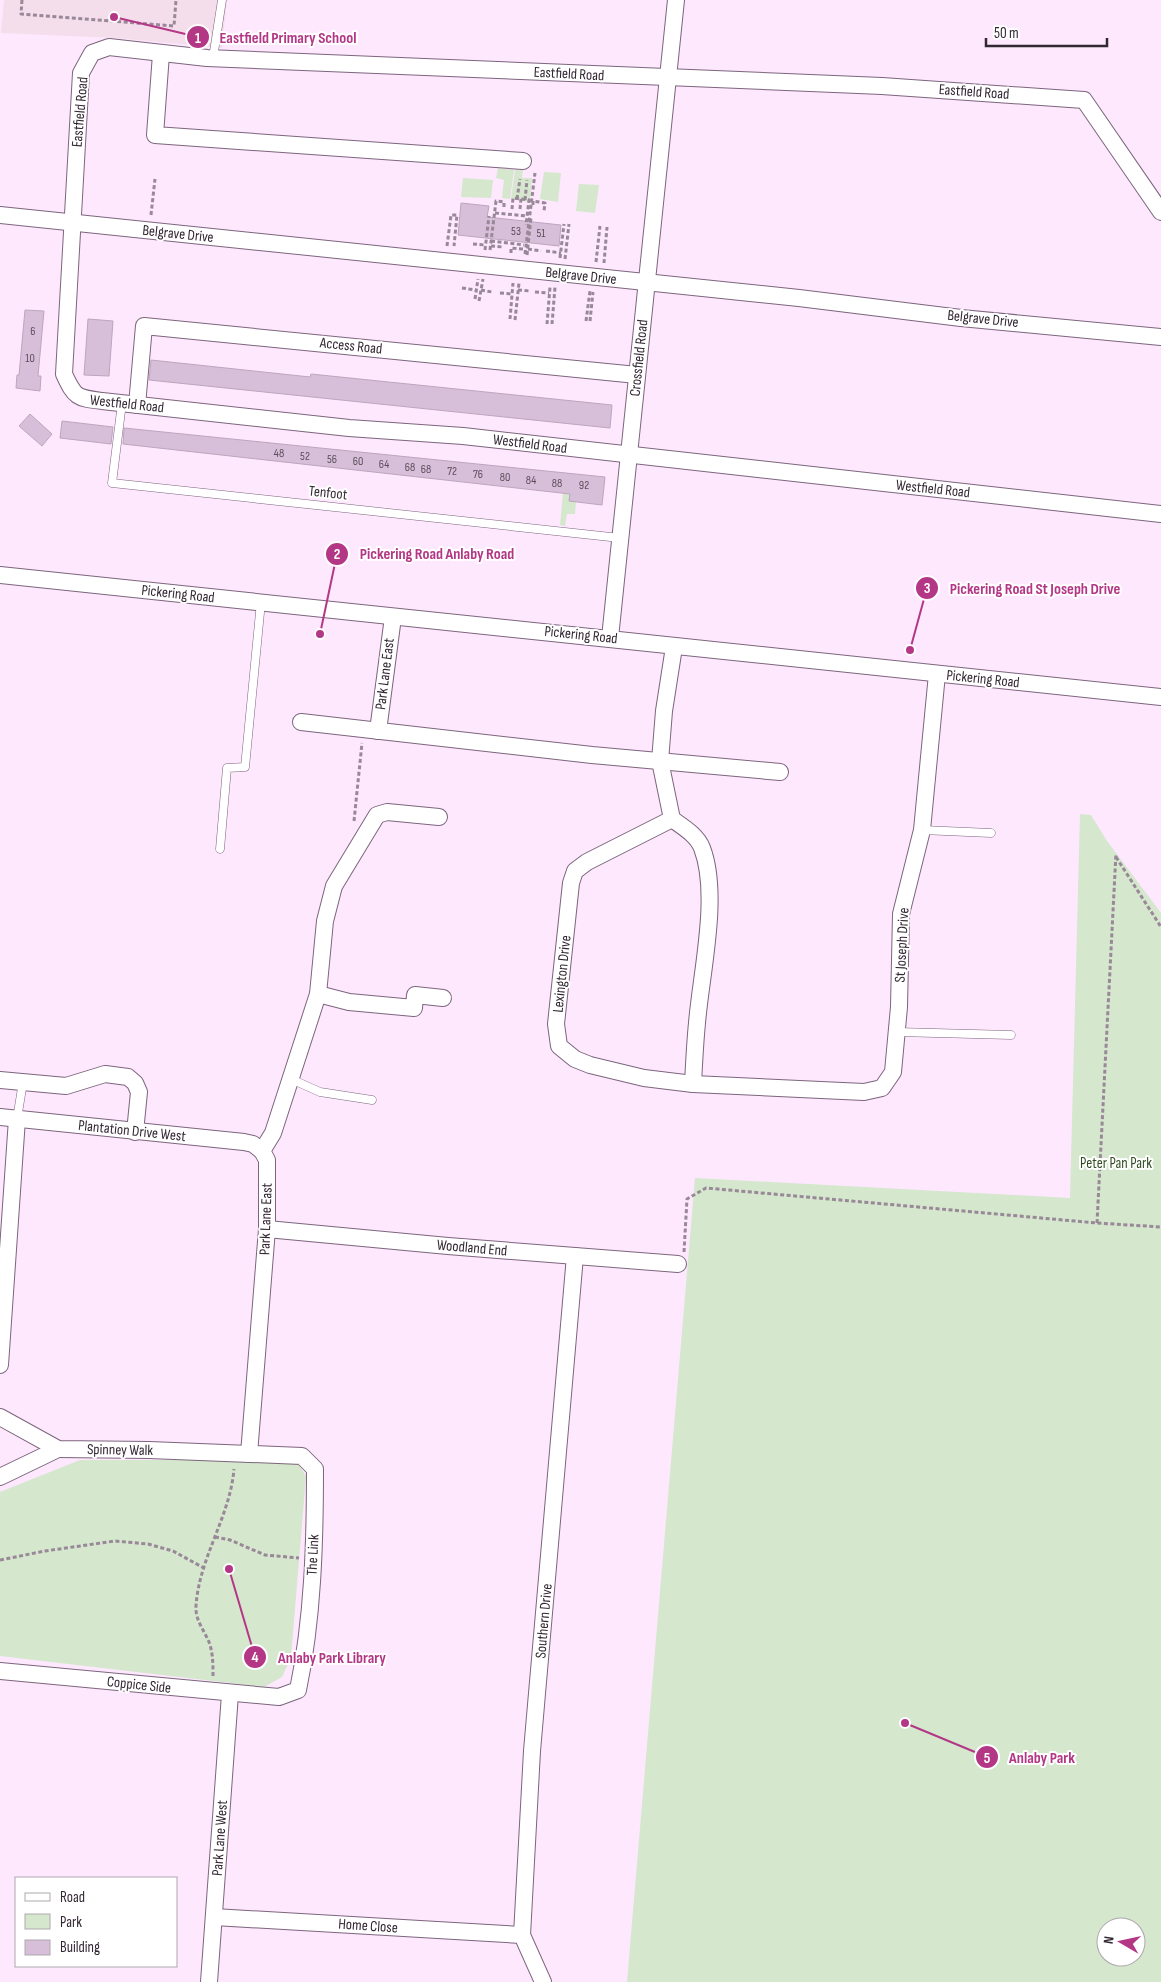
<svg xmlns="http://www.w3.org/2000/svg" width="1161" height="1982" viewBox="0 0 1161 1982" font-family="'Sofia Sans Condensed',sans-serif">
  <style>
    .education { fill: #f5deeb }
    .green { fill: #d5e7cd; fill-rule: evenodd }
    .building { fill: #d8bfd9; stroke: #bda5be }
    .lines { fill: none; stroke-linecap: round; stroke-linejoin: round }
    .service-casing { stroke: #7c657d; stroke-width: 9 }
    .minor-casing { stroke: #7c657d; stroke-width: 18 }
    .path { stroke: #988898; stroke-width: 3; stroke-dasharray: 4 2.5; stroke-linecap: butt }
    .service { stroke: #fff; stroke-width: 8 }
    .minor { stroke: #fff; stroke-width: 16 }
    .labels { text-anchor: middle; dominant-baseline: central; stroke-width: 4; stroke-linejoin: round; paint-order: stroke }
    .number-label { font-size: 12px; fill: #5c4e5c }
    .street-label { font-size: 15px; fill: #322832; stroke: #fff }
    .park-label { font-size: 15px; fill: #324c22; stroke: #fff }
    .leader { fill: none; stroke: #b43786; stroke-width: 2 }
    .callout-dot { fill: #b43786; stroke: #fff; stroke-width: 2 }
    .mark-label { font-size: 15px; text-anchor: middle; font-weight: bold; fill: #fff }
    .callout-label { font-size: 16px; text-anchor: middle; font-weight: bold; fill: #b43786; stroke: #fff; stroke-width: 4; stroke-linejoin: round; paint-order: stroke }
  </style>
  <rect width="100%" height="100%" fill="#fde8fe"/>
  <polygon class="education" points="4,0 227,0 222,48 116,38 1,33"/>
  <g class="green">
    <polygon points="498,168 514,170 510,199 502,198 504,180 496,178"/>
    <polygon points="515,170 523,170 522,178 532,178 530,202 511,199"/>
    <polygon points="544,172 561,173 558,202 540,199"/>
    <polygon points="463,178 493,180 491,198 461,197"/>
    <polygon points="579,184 599,185 595,213 576,211"/>
    <polygon points="563,493 570,494 570,501 576,501 575,514 567,514 565,526 560,525"/>
    <path d="M 1080,814 L 1091,815 L 1107,841 L 1161,913 L 1161,1982 L 627,1982 L 695,1178 L 1070,1198 ZM 1106,1927 L 1136,1927 L 1136,1957 L 1106,1957 Z"/>
    <polygon points="80,1460 229,1460 297,1462 306,1476 291,1657 282,1677 264,1687 0,1656 0,1492"/>
  </g>
  <g class="building">
    <polygon points="461,203 489,206 487,217 561,225 559,246 458,235"/>
    <polygon points="25,310 44,311 38,376 41,376 40,391 16,388 17,375 19,375"/>
    <polygon points="88,319 113,321 109,376 84,375"/>
    <polygon points="151,360 310,377 311,374 612,405 610,428 149,380"/>
    <polygon points="30,414 52,434 42,446 19,426"/>
    <polygon points="62,421 113,427 111,444 60,438"/>
    <polygon points="124,428 605,477 602,505 569,501 570,494 123,444"/>
  </g>
  <g class="lines">
    <g class="service-casing">
      <g id="service">
        <polyline points="213,58 222,0"/>
        <polyline points="122,403 112,483 620,538"/>
        <polyline points="922,830 991,833"/>
        <polyline points="220,849 227,768 245,767 261,602"/>
        <polyline points="897,1032 1011,1035"/>
        <polyline points="291,1079 320,1092 372,1100"/>
        <polyline points="17,1119 23,1082"/>
      </g>
    </g>
    <g class="minor-casing">
      <g id="minor">
        <polyline points="161,54 155,135 523,161"/>
        <path d="M 1161,212 L 1084,100 L 882,86 L 207,58 L 109,47 L 92,53 L 81,73 L 64,374 C 75,398 77,398 102,401 L 349,428 L 463,436 L 1161,514"/>
        <polyline points="0,215 799,298 961,318 1161,337"/>
        <polyline points="137,405 144,326 637,375"/>
        <polyline points="0,575 1161,697"/>
        <polyline points="610,638 676,0"/>
        <polyline points="674,647 664,711 660,761 672,819 587,862 575,871 571,883 556,1024 559,1046 575,1059 590,1065 644,1078 693,1084 864,1092 882,1088 893,1072 899,1007 901,914 922,830 937,674"/>
        <polyline points="301,722 592,755 780,772"/>
        <polyline points="378,731 393,617"/>
        <path d="M 672,819 C 683,827 697,835 702,848 C 720,895 701,973 697,1023 C 695,1043 694,1064 693,1084"/>
        <polyline points="318,994 349,1002 414,1008 415,995 443,998"/>
        <polyline points="0,1080 66,1086 105,1074 128,1077 135,1083 139,1092 135,1132"/>
        <polyline points="0,1117 244,1142 253,1144 262,1151"/>
        <polyline points="267,1229 448,1246 678,1264"/>
        <polyline points="0,1365 17,1119"/>
        <path d="M 0,1417 L 58,1449 L 149,1450 L 302,1456 L 315,1469 C 315,1542 313,1618 298,1690 L 279,1697 L 0,1671"/>
        <polyline points="249,1454 267,1229 267,1160 262,1151 273,1133 318,994 325,921 334,886 377,815 387,812 439,817"/>
        <polyline points="0,1477 58,1449"/>
        <polyline points="214,1917 522,1935"/>
        <polyline points="209,1982 230,1694"/>
        <polyline points="543,1982 522,1935 532,1751 575,1256"/>
      </g>
    </g>
    <g class="path">
      <polyline points="22,0 21,14 174,26 176,0"/>
      <polyline points="517,199 520,179"/>
      <polyline points="525,200 527,180"/>
      <polyline points="533,205 533,201 545,203 544,211"/>
      <polyline points="512,209 513,198 529,200 526,225"/>
      <polyline points="520,209 521,199"/>
      <polyline points="495,213 527,216"/>
      <polyline points="151,215 155,179"/>
      <polyline points="491,241 524,245"/>
      <polyline points="473,244 485,245"/>
      <polyline points="447,246 451,215 457,215 454,246"/>
      <polyline points="491,246 503,247"/>
      <polyline points="528,249 541,251"/>
      <polyline points="485,250 489,216"/>
      <polyline points="490,250 496,201 504,202 504,207"/>
      <polyline points="546,251 561,253"/>
      <polyline points="511,253 511,248 523,249"/>
      <polyline points="525,254 535,173"/>
      <polyline points="527,255 531,218"/>
      <polyline points="560,258 564,224"/>
      <polyline points="565,259 569,224"/>
      <polyline points="596,262 600,226"/>
      <polyline points="604,263 607,227"/>
      <polyline points="462,288 476,290"/>
      <polyline points="481,290 492,292"/>
      <polyline points="518,290 530,291"/>
      <polyline points="535,292 549,293"/>
      <polyline points="500,293 512,294"/>
      <polyline points="475,299 478,279"/>
      <polyline points="479,301 483,279"/>
      <polyline points="510,319 513,283"/>
      <polyline points="515,320 519,283"/>
      <polyline points="586,321 590,291"/>
      <polyline points="590,321 593,292"/>
      <polyline points="547,324 550,287"/>
      <polyline points="552,324 555,287"/>
      <polyline points="354,821 362,743"/>
      <polyline points="1116,857 1161,927"/>
      <polyline points="1097,1223 1116,853"/>
      <polyline points="684,1252 687,1199 706,1188 1097,1223 1161,1227"/>
      <polyline points="215,1537 230,1540 265,1555 299,1558"/>
      <polyline points="0,1560 45,1551 115,1541 148,1544 173,1551 204,1568"/>
      <path d="M 213,1676 C 213,1664 213,1653 209,1642 C 204,1630 195,1620 196,1606 C 199,1558 230,1517 234,1469"/>
    </g>
    <use href="#service" class="service"/>
    <use href="#minor" class="minor"/>
  </g>
  <g class="labels">
    <g class="number-label">
      <text x="516" y="231">53</text>
      <text x="541" y="233">51</text>
      <text x="33" y="331">6</text>
      <text x="30" y="358">10</text>
      <text x="279" y="453">48</text>
      <text x="305" y="456">52</text>
      <text x="332" y="459">56</text>
      <text x="358" y="461">60</text>
      <text x="384" y="464">64</text>
      <text x="410" y="467">68</text>
      <text x="426" y="469">68</text>
      <text x="452" y="471">72</text>
      <text x="478" y="474">76</text>
      <text x="505" y="477">80</text>
      <text x="531" y="480">84</text>
      <text x="557" y="483">88</text>
      <text x="584" y="485">92</text>
    </g>
    <g class="street-label">
      <text transform="translate(569 74) rotate(3)">Eastfield Road</text>
      <text transform="translate(974 92) rotate(4)">Eastfield Road</text>
      <text transform="translate(80 112) rotate(-85)">Eastfield Road</text>
      <text transform="translate(178 234) rotate(6)">Belgrave Drive</text>
      <text transform="translate(581 276) rotate(6)">Belgrave Drive</text>
      <text transform="translate(983 319) rotate(6)">Belgrave Drive</text>
      <text transform="translate(351 346) rotate(6)">Access Road</text>
      <text transform="translate(639 358) rotate(-84)">Crossfield Road</text>
      <text transform="translate(127 404) rotate(6)">Westfield Road</text>
      <text transform="translate(530 444) rotate(7)">Westfield Road</text>
      <text transform="translate(933 489) rotate(6)">Westfield Road</text>
      <text transform="translate(328 493) rotate(6)">Tenfoot</text>
      <text transform="translate(178 594) rotate(6)">Pickering Road</text>
      <text transform="translate(581 635) rotate(6)">Pickering Road</text>
      <text transform="translate(385 674) rotate(-83)">Park Lane East</text>
      <text transform="translate(983 679) rotate(6)">Pickering Road</text>
      <text transform="translate(902 945) rotate(-87)">St Joseph Drive</text>
      <text transform="translate(562 974) rotate(-84)">Lexington Drive</text>
      <text transform="translate(132 1131) rotate(6)">Plantation Drive West</text>
      <text transform="translate(266 1219) rotate(-88)">Park Lane East</text>
      <text transform="translate(472 1248) rotate(5)">Woodland End</text>
      <text transform="translate(120 1450) rotate(1)">Spinney Walk</text>
      <text transform="translate(313 1555) rotate(-87)">The Link</text>
      <text transform="translate(544 1621) rotate(-85)">Southern Drive</text>
      <text transform="translate(139 1685) rotate(6)">Coppice Side</text>
      <text transform="translate(220 1838) rotate(-86)">Park Lane West</text>
      <text transform="translate(368 1926) rotate(4)">Home Close</text>
    </g>
    <g class="park-label">
      <text x="1116" y="1163">Peter Pan Park</text>
    </g>
  </g>
  <path class="leader" d="M114 17L198 37M320 634L337 554M910 650L927 588M229 1569L255 1657M905 1723L987 1757"/>
  <g class="callout-dot">
    <circle cx="114" cy="17" r="5"/>
    <circle cx="320" cy="634" r="5"/>
    <circle cx="910" cy="650" r="5"/>
    <circle cx="229" cy="1569" r="5"/>
    <circle cx="905" cy="1723" r="5"/>
    <circle cx="198" cy="37" r="12"/>
    <circle cx="337" cy="554" r="12"/>
    <circle cx="927" cy="588" r="12"/>
    <circle cx="255" cy="1657" r="12"/>
    <circle cx="987" cy="1757" r="12"/>
  </g>
  <g class="mark-label">
    <text x="198" y="43">1</text>
    <text x="337" y="559">2</text>
    <text x="927" y="593">3</text>
    <text x="255" y="1662">4</text>
    <text x="987" y="1763">5</text>
  </g>
  <g class="callout-label">
    <text x="288" y="43">Eastfield Primary School</text>
    <text x="437" y="559">Pickering Road Anlaby Road</text>
    <text x="1035" y="594">Pickering Road St Joseph Drive</text>
    <text x="332" y="1663">Anlaby Park Library</text>
    <text x="1042" y="1763">Anlaby Park</text>
  </g>
  <rect x="15" y="1877" width="162" height="90" fill="#ffffff" stroke="#ada9ad"/>
  <rect x="25" y="1893" width="25" height="8" fill="#ffffff" stroke="#ada9ad"/>
  <text x="60" y="1902" font-size="15" fill="#322832">Road</text>
  <rect x="25" y="1914" width="25" height="15" fill="#d5e7cd" stroke="#ada9ad"/>
  <text x="60" y="1927" font-size="15" fill="#322832">Park</text>
  <rect x="25" y="1940" width="25" height="15" fill="#d8bfd9" stroke="#ada9ad"/>
  <text x="60" y="1952" font-size="15" fill="#322832">Building</text>
  <g transform="translate(1121 1942) rotate(279)"><circle r="24" fill="#ffffff" stroke="#ada9ad"/>
  <path d="M0-4L9 19L0 12L-9 19Z" fill="#b43786"/>
  <text y="-8" font-size="14" font-weight="bold" text-anchor="middle" fill="#322832">N</text>
  </g>
  <path d="M986 38v8h121v-8" fill="none" stroke="#322832" stroke-width="2.5"/>
  <text x="994" y="38" font-size="15" fill="#322832" stroke="#ffffff" stroke-width="4" paint-order="stroke">50 m</text>
</svg>
